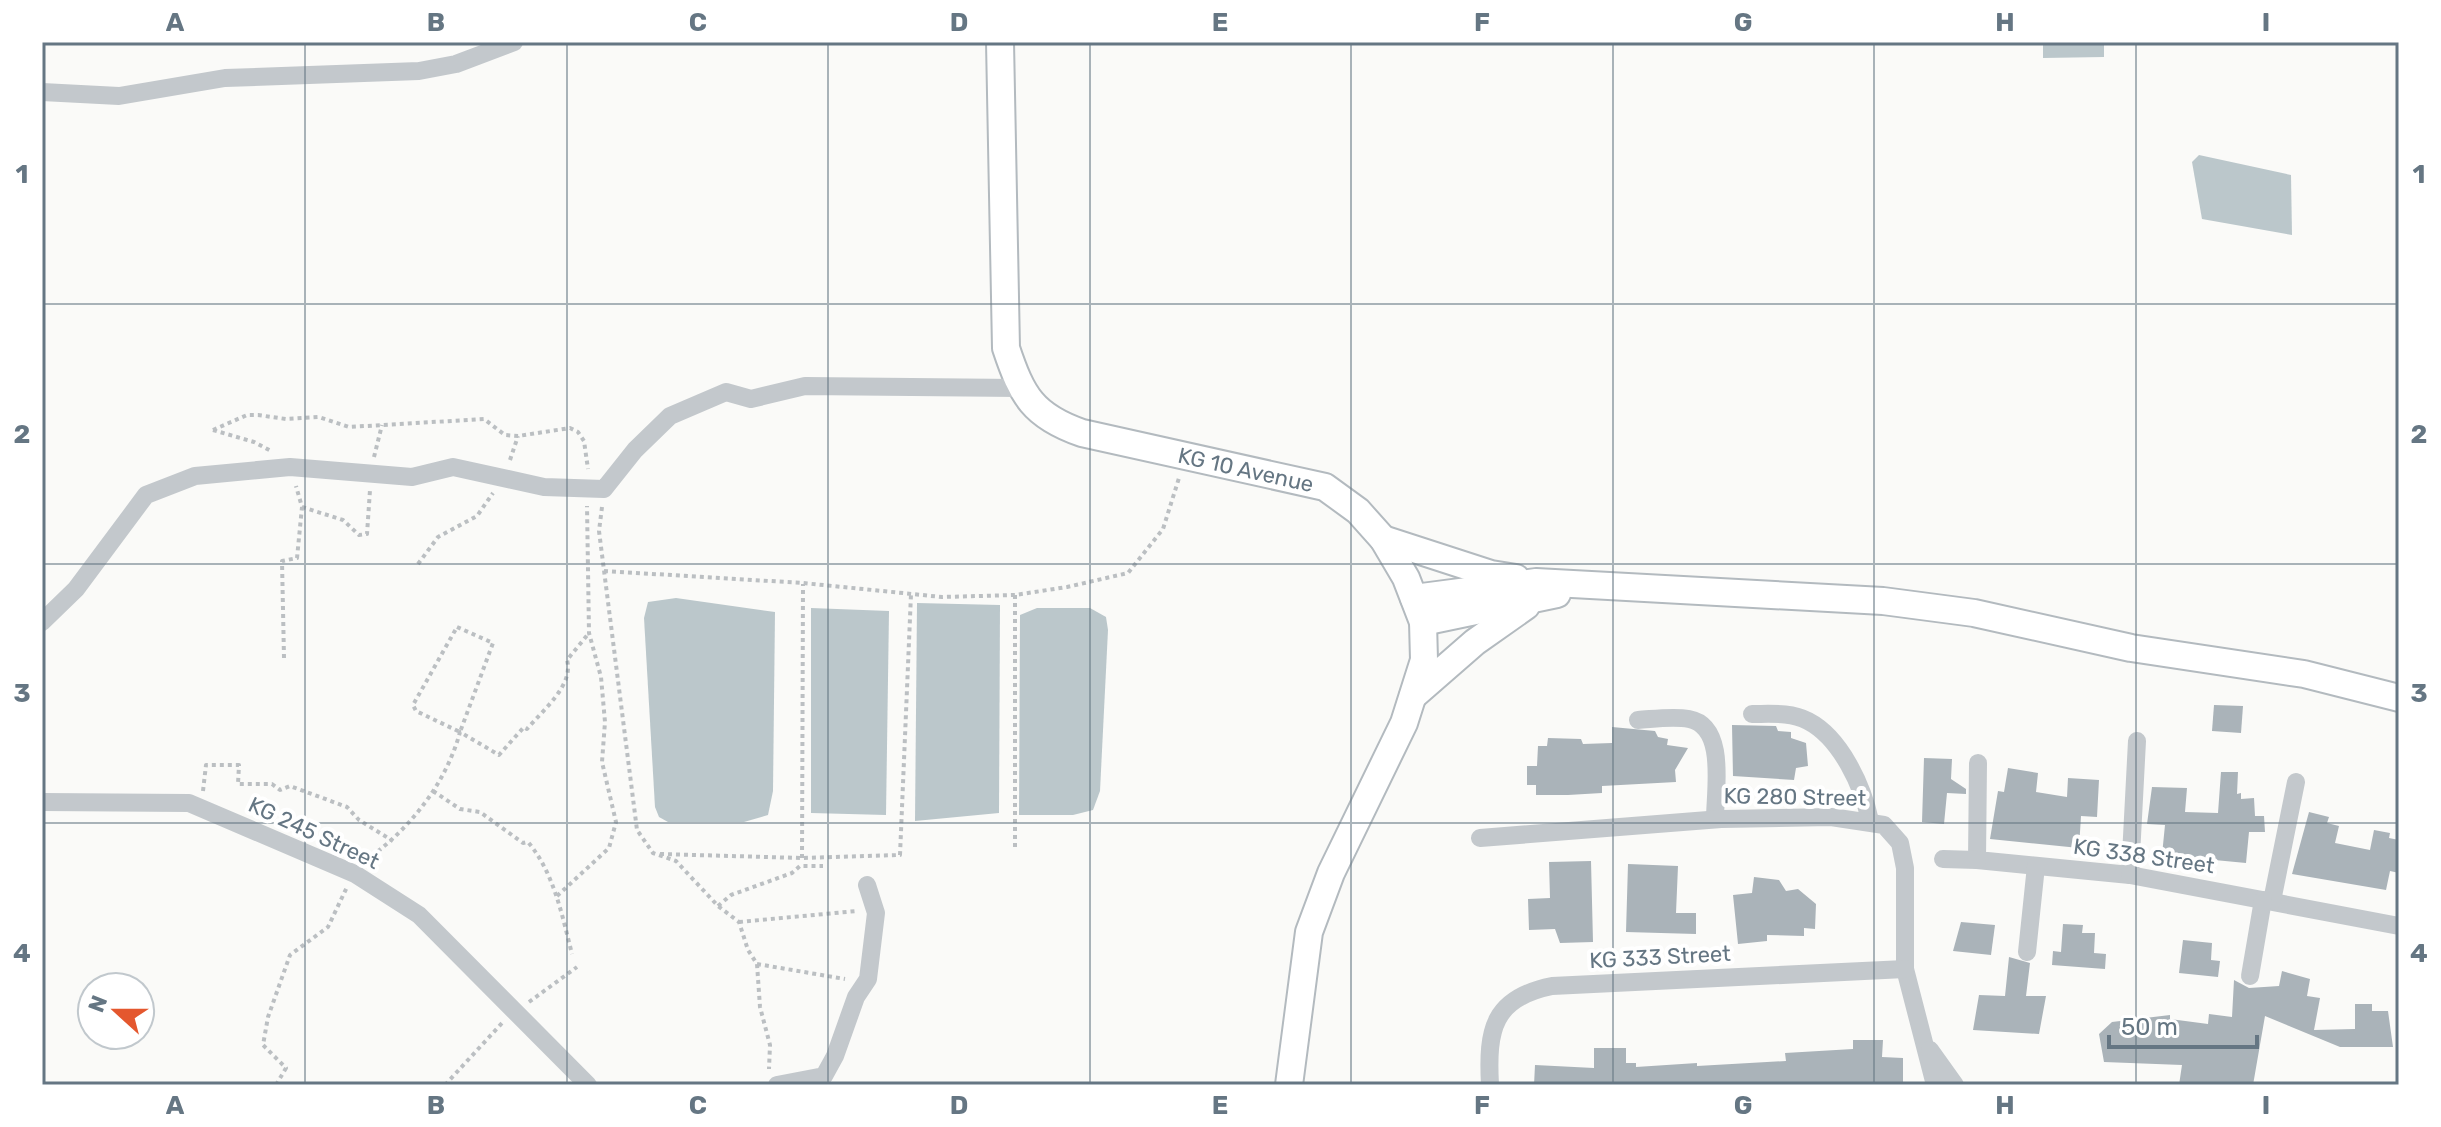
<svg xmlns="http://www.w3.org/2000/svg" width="2441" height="1127" viewBox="0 0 2441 1127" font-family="Rubik,sans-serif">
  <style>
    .water { fill: #bbc7cb }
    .building { fill: #aab3b9 }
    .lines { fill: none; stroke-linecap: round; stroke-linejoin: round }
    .secondary-casing { stroke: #b3babf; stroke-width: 30 }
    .path { stroke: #bbbfc2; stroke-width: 4; stroke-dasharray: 4 4; stroke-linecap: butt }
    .street { stroke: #c3c8cc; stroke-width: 18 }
    .secondary { stroke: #fff; stroke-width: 26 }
    .grid { fill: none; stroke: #657683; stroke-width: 2; stroke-opacity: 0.55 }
    .labels { text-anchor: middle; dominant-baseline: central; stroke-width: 8; stroke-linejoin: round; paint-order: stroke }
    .street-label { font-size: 22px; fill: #657683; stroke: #fff }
    .neatline { fill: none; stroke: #657683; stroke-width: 3 }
    .grid-label { font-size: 26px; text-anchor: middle; font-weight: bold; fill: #657683 }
  </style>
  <rect width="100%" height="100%" fill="#fafaf8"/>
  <g class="water">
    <polygon points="2043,42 2104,42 2104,57 2043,58"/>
    <polygon points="2199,155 2291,175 2292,235 2202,219 2192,162"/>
    <polygon points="676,598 775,612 773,791 768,815 744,822 668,822 659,817 655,807 644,618 648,602"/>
    <polygon points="917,603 1000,605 999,813 915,821"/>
    <polygon points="811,608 889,611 886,815 811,813"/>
    <polygon points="1037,608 1090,608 1106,617 1108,630 1100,791 1093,810 1073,815 1019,815 1020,615"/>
  </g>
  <g class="building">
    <polygon points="2214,705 2243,706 2241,733 2212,731"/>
    <polygon points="1732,725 1776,726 1778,731 1791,732 1791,738 1806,743 1808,766 1796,768 1794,780 1733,776"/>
    <polygon points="1612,727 1655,731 1658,737 1668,739 1667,745 1688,748 1675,770 1676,782 1602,786 1602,793 1568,795 1536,795 1536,785 1527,785 1527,766 1537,766 1538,746 1547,746 1548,738 1581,739 1583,744 1612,743"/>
    <polygon points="1924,758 1952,759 1951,779 1966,789 1966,794 1947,793 1944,824 1922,822"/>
    <polygon points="2008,768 2038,773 2036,792 2067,797 2068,778 2099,780 2097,817 2081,816 2079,848 1990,839 1998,791 2004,792"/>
    <polygon points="2221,772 2238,772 2237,794 2241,793 2241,799 2254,798 2255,816 2264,816 2265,832 2249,832 2246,863 2162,855 2165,825 2147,824 2152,787 2187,788 2185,812 2218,813"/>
    <polygon points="2309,812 2329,817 2327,823 2339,826 2335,843 2370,850 2374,830 2390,833 2389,838 2399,840 2399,873 2390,871 2386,890 2292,874"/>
    <polygon points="1591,861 1593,942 1560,943 1555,929 1529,930 1528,899 1550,898 1549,862"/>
    <polygon points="1628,864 1678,866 1676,913 1696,913 1696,934 1626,932"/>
    <polygon points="1754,877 1779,880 1786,891 1798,889 1816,904 1815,929 1804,928 1804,936 1767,935 1767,941 1738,944 1733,895 1752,893"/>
    <polygon points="1961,922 1995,925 1991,955 1953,951"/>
    <polygon points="2063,924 2083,925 2082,933 2095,933 2094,953 2106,954 2105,969 2052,965 2053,951 2061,952"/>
    <polygon points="2183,940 2212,943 2211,960 2220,961 2218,977 2179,973"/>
    <polygon points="2009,957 2030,963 2026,996 2046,996 2039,1034 1973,1030 1979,995 2005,996"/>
    <polygon points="2282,971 2310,979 2307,996 2320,998 2314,1030 2355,1029 2355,1004 2372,1004 2372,1011 2388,1011 2393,1047 2340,1047 2265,1016 2253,1085 2179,1085 2182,1065 2104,1062 2099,1034 2112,1022 2170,1015 2170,1019 2208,1024 2209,1014 2232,1017 2234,980 2249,988 2279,986"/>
    <polygon points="1853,1040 1883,1040 1882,1057 1903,1058 1903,1085 1534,1085 1535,1065 1594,1068 1594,1048 1626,1048 1626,1063 1636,1063 1636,1067 1697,1063 1697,1066 1786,1061 1785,1053 1853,1049"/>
  </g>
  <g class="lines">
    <g class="secondary-casing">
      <g id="secondary">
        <path id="s1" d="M 1000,42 L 1006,348 C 1022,396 1033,416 1082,433 L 1325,487 L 1358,511 L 1383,539 L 1406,578 L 1423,622 L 1424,660 L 1404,723 L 1331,873 L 1309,932 L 1289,1085"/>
        <polyline points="1383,539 1491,574 1516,578"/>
        <polyline points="1414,598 1536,582 1883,601 1974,613 2131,648 2304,674 2399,698"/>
        <polyline points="1423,622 1557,594"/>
        <polyline points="1413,696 1475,642 1526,606"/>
      </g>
    </g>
    <g class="path">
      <polyline points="213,430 247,415 258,415 286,419 319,417 349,427 484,419 505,435 518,436 570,428 578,432 584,441 588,469"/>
      <polyline points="213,430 254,442 271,451"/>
      <polyline points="374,457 382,425"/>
      <polyline points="510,460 518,436"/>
      <polyline points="302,507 343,520 359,535 367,534 370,490"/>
      <polyline points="602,507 599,531 637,830 653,853 676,861 718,906 739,922 748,950 757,964 760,1007 770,1045 769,1069"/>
      <polyline points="418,564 438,537 477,516 493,493"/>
      <polyline points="604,571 803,583 942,597 1015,595 1067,587 1128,573 1163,529 1179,478"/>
      <polyline points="1015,595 1015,851"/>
      <polygon points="457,627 493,643 460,732 416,711 413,705"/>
      <polyline points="284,658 282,561 297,558 302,507 296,486"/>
      <polyline points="203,791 206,765 239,765 238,784 272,784 280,790 290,786 347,807 359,820 393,841"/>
      <path d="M 433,791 L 460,809 L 480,812 L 523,843 L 528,842 C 554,873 562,915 572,954"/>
      <polyline points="660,854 802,858 900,855 911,594"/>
      <polyline points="802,858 803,584"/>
      <path d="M 365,861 C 409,830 446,784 460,732 L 499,755 L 524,727 L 527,729 C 543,710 574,685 567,660 L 589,633"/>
      <polyline points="557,896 609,848 616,822 602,762 605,722 601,677 589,633 587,506"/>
      <polyline points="718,906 731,895 792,873 800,866 823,866"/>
      <polyline points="739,922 856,911"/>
      <polyline points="757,964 845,979"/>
      <polyline points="529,1002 577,967"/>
      <polyline points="276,1085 286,1068 263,1045 268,1017 290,955 328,927 347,887"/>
      <polyline points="445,1085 503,1022"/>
    </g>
    <g class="street">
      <polyline points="42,92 119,96 225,78 419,71 456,64 514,42"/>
      <polyline points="42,622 76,589 146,495 195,476 290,467 412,477 453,467 544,487 604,489 635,450 670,416 726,392 751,399 805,386 1020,388"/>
      <path d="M 1752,714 C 1771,714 1791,712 1808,721 C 1841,738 1863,787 1870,821"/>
      <path d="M 1638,720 C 1654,719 1673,716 1689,719 C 1727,726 1715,791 1715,819"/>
      <polyline points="1978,763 1977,860 2130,875 2399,926"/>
      <polyline points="42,802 189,803 355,874 419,915 588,1085"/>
      <polyline points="1480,838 1721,819 1831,817 1884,825 1900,843 1905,868 1905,969 1935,1085"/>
      <polyline points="1943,859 1977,860"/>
      <polyline points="2130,875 2137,741"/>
      <polyline points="2272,901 2296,782"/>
      <polyline points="2027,952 2036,866"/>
      <polyline points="2250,976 2263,900"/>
      <polyline points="1930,1050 1955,1085"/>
      <polyline points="777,1085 824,1076 835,1056 856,997 868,979 876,913 867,885"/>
      <path d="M 1490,1085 C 1487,1029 1493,998 1552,986 L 1905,969"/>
    </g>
    <use href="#secondary" class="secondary"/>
  </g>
  <path class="grid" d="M 305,42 L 305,1085M 567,42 L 567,1085M 828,42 L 828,1085M 1090,42 L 1090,1085M 1351,42 L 1351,1085M 1613,42 L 1613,1085M 1874,42 L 1874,1085M 2136,42 L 2136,1085M 42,304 L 2399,304M 42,564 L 2399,564M 42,823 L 2399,823"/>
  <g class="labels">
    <g class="street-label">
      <text stroke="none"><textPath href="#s1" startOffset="594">KG 10 Avenue</textPath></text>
      <text transform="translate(1795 797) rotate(1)">KG 280 Street</text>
      <text transform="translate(314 833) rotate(25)">KG 245 Street</text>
      <text transform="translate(2144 856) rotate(8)">KG 338 Street</text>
      <text transform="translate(1660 957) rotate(-3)">KG 333 Street</text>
    </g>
  </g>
  <rect width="2441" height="1127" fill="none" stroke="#ffffff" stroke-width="88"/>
  <g transform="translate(116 1011) rotate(291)"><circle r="38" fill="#ffffff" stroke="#c1c8cd" stroke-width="2"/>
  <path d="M0-6L14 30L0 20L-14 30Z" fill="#e4572e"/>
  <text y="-12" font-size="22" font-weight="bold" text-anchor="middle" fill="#657683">N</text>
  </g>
  <path d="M2109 1035v12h148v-12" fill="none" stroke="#657683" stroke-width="4"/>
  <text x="2121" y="1035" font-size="24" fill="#657683" stroke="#ffffff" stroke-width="6" paint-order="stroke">50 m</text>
  <rect x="44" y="44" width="2353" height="1039" class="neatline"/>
  <g class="grid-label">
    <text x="175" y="31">A</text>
    <text x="436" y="31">B</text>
    <text x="698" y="31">C</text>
    <text x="959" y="31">D</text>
    <text x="1220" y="31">E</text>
    <text x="1482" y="31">F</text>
    <text x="1743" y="31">G</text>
    <text x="2005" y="31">H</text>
    <text x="2266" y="31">I</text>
    <text x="22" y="183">1</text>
    <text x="2419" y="183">1</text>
    <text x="22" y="443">2</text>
    <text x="2419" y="443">2</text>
    <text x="22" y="702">3</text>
    <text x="2419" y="702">3</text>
    <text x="22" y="962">4</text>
    <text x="2419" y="962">4</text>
    <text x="175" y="1114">A</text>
    <text x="436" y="1114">B</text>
    <text x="698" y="1114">C</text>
    <text x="959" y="1114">D</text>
    <text x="1220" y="1114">E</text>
    <text x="1482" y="1114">F</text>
    <text x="1743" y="1114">G</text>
    <text x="2005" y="1114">H</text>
    <text x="2266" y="1114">I</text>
  </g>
</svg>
